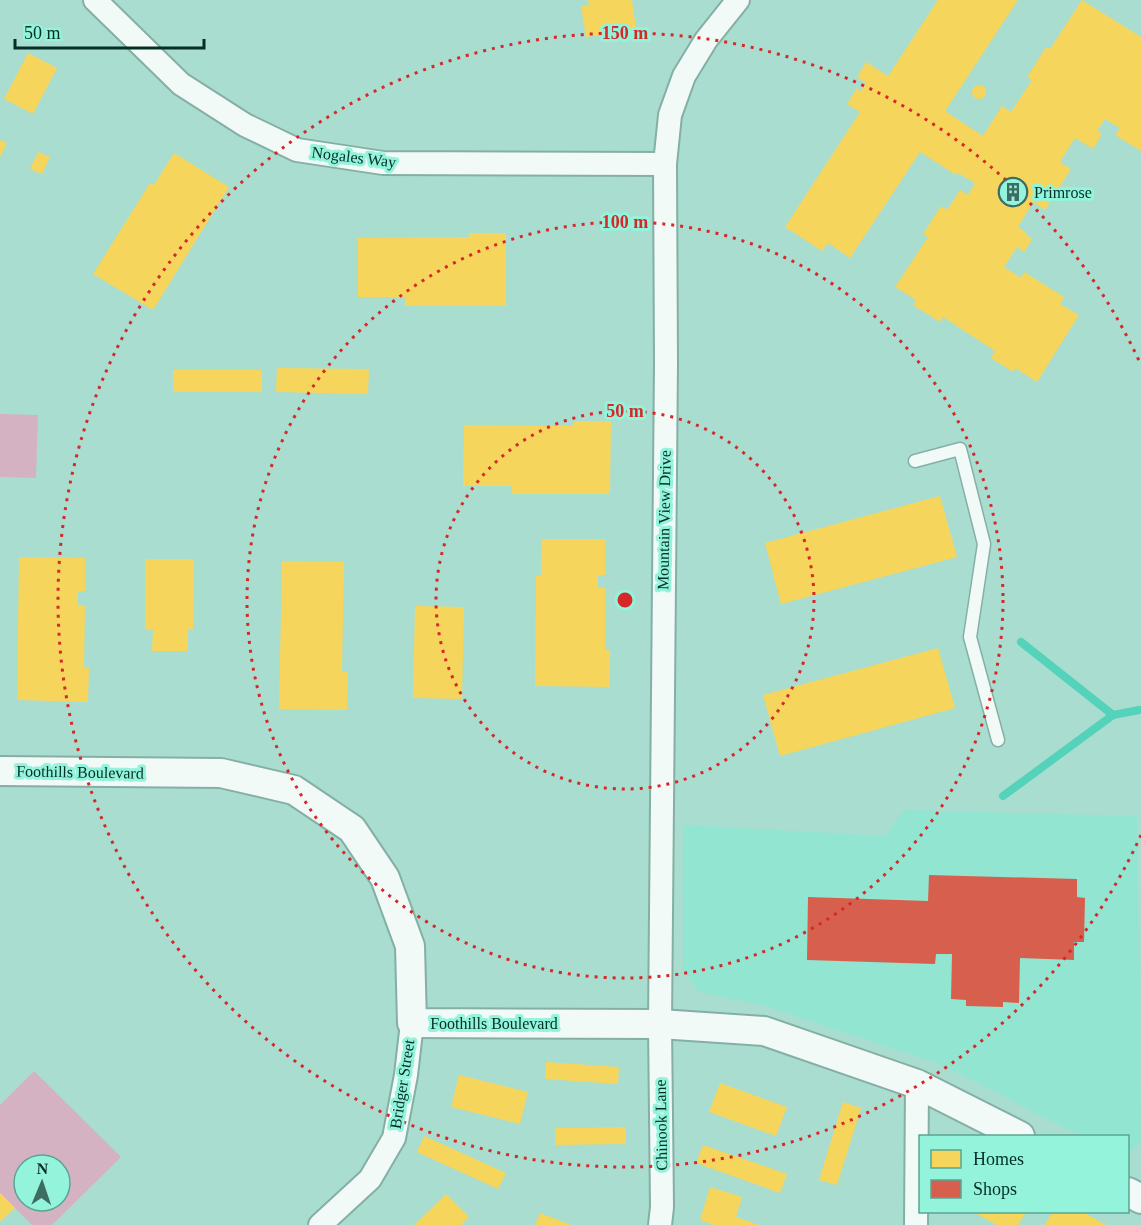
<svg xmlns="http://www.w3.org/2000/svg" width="1141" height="1225" viewBox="0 0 1141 1225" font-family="Georgia,serif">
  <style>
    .built { fill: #91e5d1 }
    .green { fill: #d4b2c2; fill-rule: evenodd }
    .homes { fill: #f6d55c }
    .shops { fill: #d6604d }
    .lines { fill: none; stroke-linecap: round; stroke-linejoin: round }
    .stream { stroke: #54d2ba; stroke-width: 8 }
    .service-casing { stroke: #85afa5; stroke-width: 15 }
    .minor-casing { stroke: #85afa5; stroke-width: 26 }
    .tertiary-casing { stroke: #85afa5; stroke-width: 32 }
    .service { stroke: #f2faf8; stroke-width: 12 }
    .minor { stroke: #f2faf8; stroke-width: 22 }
    .tertiary { stroke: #f2faf8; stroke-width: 28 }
    .ring { fill: none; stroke: #d62828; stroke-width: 3; stroke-dasharray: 3 6 }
    .labels { text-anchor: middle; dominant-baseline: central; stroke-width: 6; stroke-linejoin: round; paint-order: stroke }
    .street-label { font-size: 16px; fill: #032f27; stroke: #93f3db }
    .poi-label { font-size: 16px; fill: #032f27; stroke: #93f3db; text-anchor: start }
    .centre { fill: #d62828; stroke: #93f3db; stroke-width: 3 }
    .ring-label { font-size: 18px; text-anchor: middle; font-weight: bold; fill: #d62828; stroke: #93f3db; stroke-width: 6; stroke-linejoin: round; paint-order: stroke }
  </style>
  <rect width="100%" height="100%" fill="#a9ddd0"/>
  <polygon class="built" points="904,810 1137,816 1141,1142 1128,1154 1128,1136 1081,1136 942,1065 766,1006 699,992 683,970 683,825 885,836"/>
  <g class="green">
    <polygon points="0,414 38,415 36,478 0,477"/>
    <path d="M 34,1071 L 121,1157 L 52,1225 L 32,1225 L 0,1193 L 0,1105 ZM 24,1165 L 60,1165 L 60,1201 L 24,1201 Z"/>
  </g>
  <g class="homes">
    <polygon points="588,0 632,0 636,29 586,37 581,6 589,5"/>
    <polygon points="938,0 1018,0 945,111 983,136 1002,106 1011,112 1032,80 1027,77 1046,47 1050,49 1082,0 1141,37 1141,151 1115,135 1120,128 1105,119 1097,131 1102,134 1093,149 1075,138 1060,162 1071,169 1045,210 1033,202 1018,227 1027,233 1026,235 1032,239 1024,252 1017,247 1004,267 1021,278 1024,272 1064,297 1060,304 1079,315 1037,382 1015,368 1013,372 991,358 995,351 943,317 940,322 913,305 916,300 895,287 928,237 923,234 941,206 947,210 960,190 968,195 975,183 958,173 956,175 920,152 850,258 828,243 822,251 785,227 860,112 847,104 857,88 861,91 866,83 857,77 866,62 888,76"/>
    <polygon points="28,53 57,68 33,114 4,99"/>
    <circle cx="979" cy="92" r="7"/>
    <polygon points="0,140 7,143 0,157"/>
    <polygon points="38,152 50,157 42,174 30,169"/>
    <polygon points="174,153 229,187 153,310 93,274 150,183 154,185"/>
    <polygon points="469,233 506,233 506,306 405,306 405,297 358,297 358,238 469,237"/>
    <polygon points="277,368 369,369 368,394 276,392"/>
    <rect x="173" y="370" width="89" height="22"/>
    <polygon points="574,421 611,421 610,494 512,494 512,486 463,486 464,425 573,426"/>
    <polygon points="940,496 957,557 781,604 765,543"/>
    <polygon points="542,539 605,539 605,575 598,575 598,588 605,588 605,650 610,650 610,687 535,686 536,576 541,576"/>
    <polygon points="19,557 85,558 85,591 78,591 78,605 85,605 84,668 89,667 88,702 17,700"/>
    <polygon points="145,559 194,559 193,630 188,630 188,651 152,651 153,629 145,629"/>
    <polygon points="282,561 344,562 342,671 348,672 347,710 279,709"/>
    <polygon points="415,606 464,607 462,699 413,698"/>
    <polygon points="938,648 955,708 780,756 763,695"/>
    <polygon points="546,1062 619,1067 618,1084 545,1079"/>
    <polygon points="459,1075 528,1092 520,1124 451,1107"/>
    <polygon points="720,1083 787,1107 776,1136 709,1112"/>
    <polygon points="843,1102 861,1108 837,1185 819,1180"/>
    <polygon points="626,1127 626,1144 555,1145 555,1128"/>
    <polygon points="424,1136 506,1173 498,1189 417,1152"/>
    <polygon points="703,1145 787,1174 780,1193 696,1163"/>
    <polygon points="710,1187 742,1197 736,1217 759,1225 714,1225 700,1220"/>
    <polygon points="0,1193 15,1208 0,1222"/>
    <polygon points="446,1194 469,1217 461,1225 414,1225"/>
    <polygon points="973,1212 1026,1212 1018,1225 997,1225"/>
    <polygon points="1052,1212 1083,1212 1106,1225 1045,1225"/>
    <polygon points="540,1213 571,1225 535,1225"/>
  </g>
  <polygon class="shops" points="929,875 1077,879 1077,897 1085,898 1084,942 1074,942 1074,960 1020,958 1019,1003 1003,1002 1003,1007 966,1006 966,1000 951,999 952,954 936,954 935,964 807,960 808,897 928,901"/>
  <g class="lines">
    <g class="stream">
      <polyline points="1021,642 1113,715 1139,710"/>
      <polyline points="1003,796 1113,715"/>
    </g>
    <g class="service-casing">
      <polyline id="service" points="915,461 960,449 984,544 970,637 998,740"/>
    </g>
    <g class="minor-casing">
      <g id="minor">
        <polyline points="95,0 181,84 245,125 297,150 383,163 665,164"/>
        <polyline points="320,1225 370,1179 394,1138 406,1075 412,1023"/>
        <polyline points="660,1225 662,1207 660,1024 666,363 665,164 670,115 684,76 706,40 738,0"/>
        <polyline points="916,1225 917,1084"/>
      </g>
    </g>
    <g class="tertiary-casing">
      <g id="tertiary">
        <polyline points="0,771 221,773 294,790 352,829 385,878 410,946 412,1023 660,1024 764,1031 917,1084 1020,1136"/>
        <polyline points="1128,1192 1141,1199"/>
      </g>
    </g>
    <use href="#service" class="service"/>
    <use href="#minor" class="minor"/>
    <use href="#tertiary" class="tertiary"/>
  </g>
  <g class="ring">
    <circle cx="625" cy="600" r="189"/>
    <circle cx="625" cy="600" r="378"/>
    <path d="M1141 835A567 567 0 1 1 1141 365"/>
  </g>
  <defs>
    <g id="building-ring" transform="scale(1.5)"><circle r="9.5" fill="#93f3db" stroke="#3d6c62" stroke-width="1.5"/><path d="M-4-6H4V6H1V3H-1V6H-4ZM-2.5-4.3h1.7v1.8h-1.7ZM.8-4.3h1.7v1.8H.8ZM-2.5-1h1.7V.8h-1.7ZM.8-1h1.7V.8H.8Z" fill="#3d6c62"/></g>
  </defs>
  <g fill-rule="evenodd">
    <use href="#building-ring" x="1013" y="192"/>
  </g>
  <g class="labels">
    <g class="street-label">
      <text transform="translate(354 157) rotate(7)">Nogales Way</text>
      <text transform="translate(664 520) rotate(-89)">Mountain View Drive</text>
      <text transform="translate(80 772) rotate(1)">Foothills Boulevard</text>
      <text x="494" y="1023">Foothills Boulevard</text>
      <text transform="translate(402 1084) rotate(-81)">Bridger Street</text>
      <text transform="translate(661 1125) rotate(-91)">Chinook Lane</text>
    </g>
    <g class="poi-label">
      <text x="1034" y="192">Primrose</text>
    </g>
  </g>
  <circle cx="625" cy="600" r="9" class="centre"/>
  <g class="ring-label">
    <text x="625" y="39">150 m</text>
    <text x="625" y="228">100 m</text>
    <text x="625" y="417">50 m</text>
  </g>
  <rect x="919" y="1135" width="210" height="78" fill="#93f3db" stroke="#59a593" stroke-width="1.5"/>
  <rect x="931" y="1150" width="30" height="18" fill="#f6d55c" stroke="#59a593" stroke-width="1.5"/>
  <text x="973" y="1165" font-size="18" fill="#032f27">Homes</text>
  <rect x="931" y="1180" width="30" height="18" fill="#d6604d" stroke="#59a593" stroke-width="1.5"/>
  <text x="973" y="1195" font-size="18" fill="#032f27">Shops</text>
  <g transform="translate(42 1183) rotate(2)"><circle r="28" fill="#93f3db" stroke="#59a593" stroke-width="1.5"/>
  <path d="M0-4.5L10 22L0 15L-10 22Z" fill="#3d6c62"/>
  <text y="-9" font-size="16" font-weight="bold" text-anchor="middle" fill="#032f27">N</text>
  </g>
  <path d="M15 39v9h189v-9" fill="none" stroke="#032f27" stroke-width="3"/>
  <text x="24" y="39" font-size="18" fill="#032f27" stroke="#93f3db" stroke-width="4.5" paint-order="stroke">50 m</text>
</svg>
